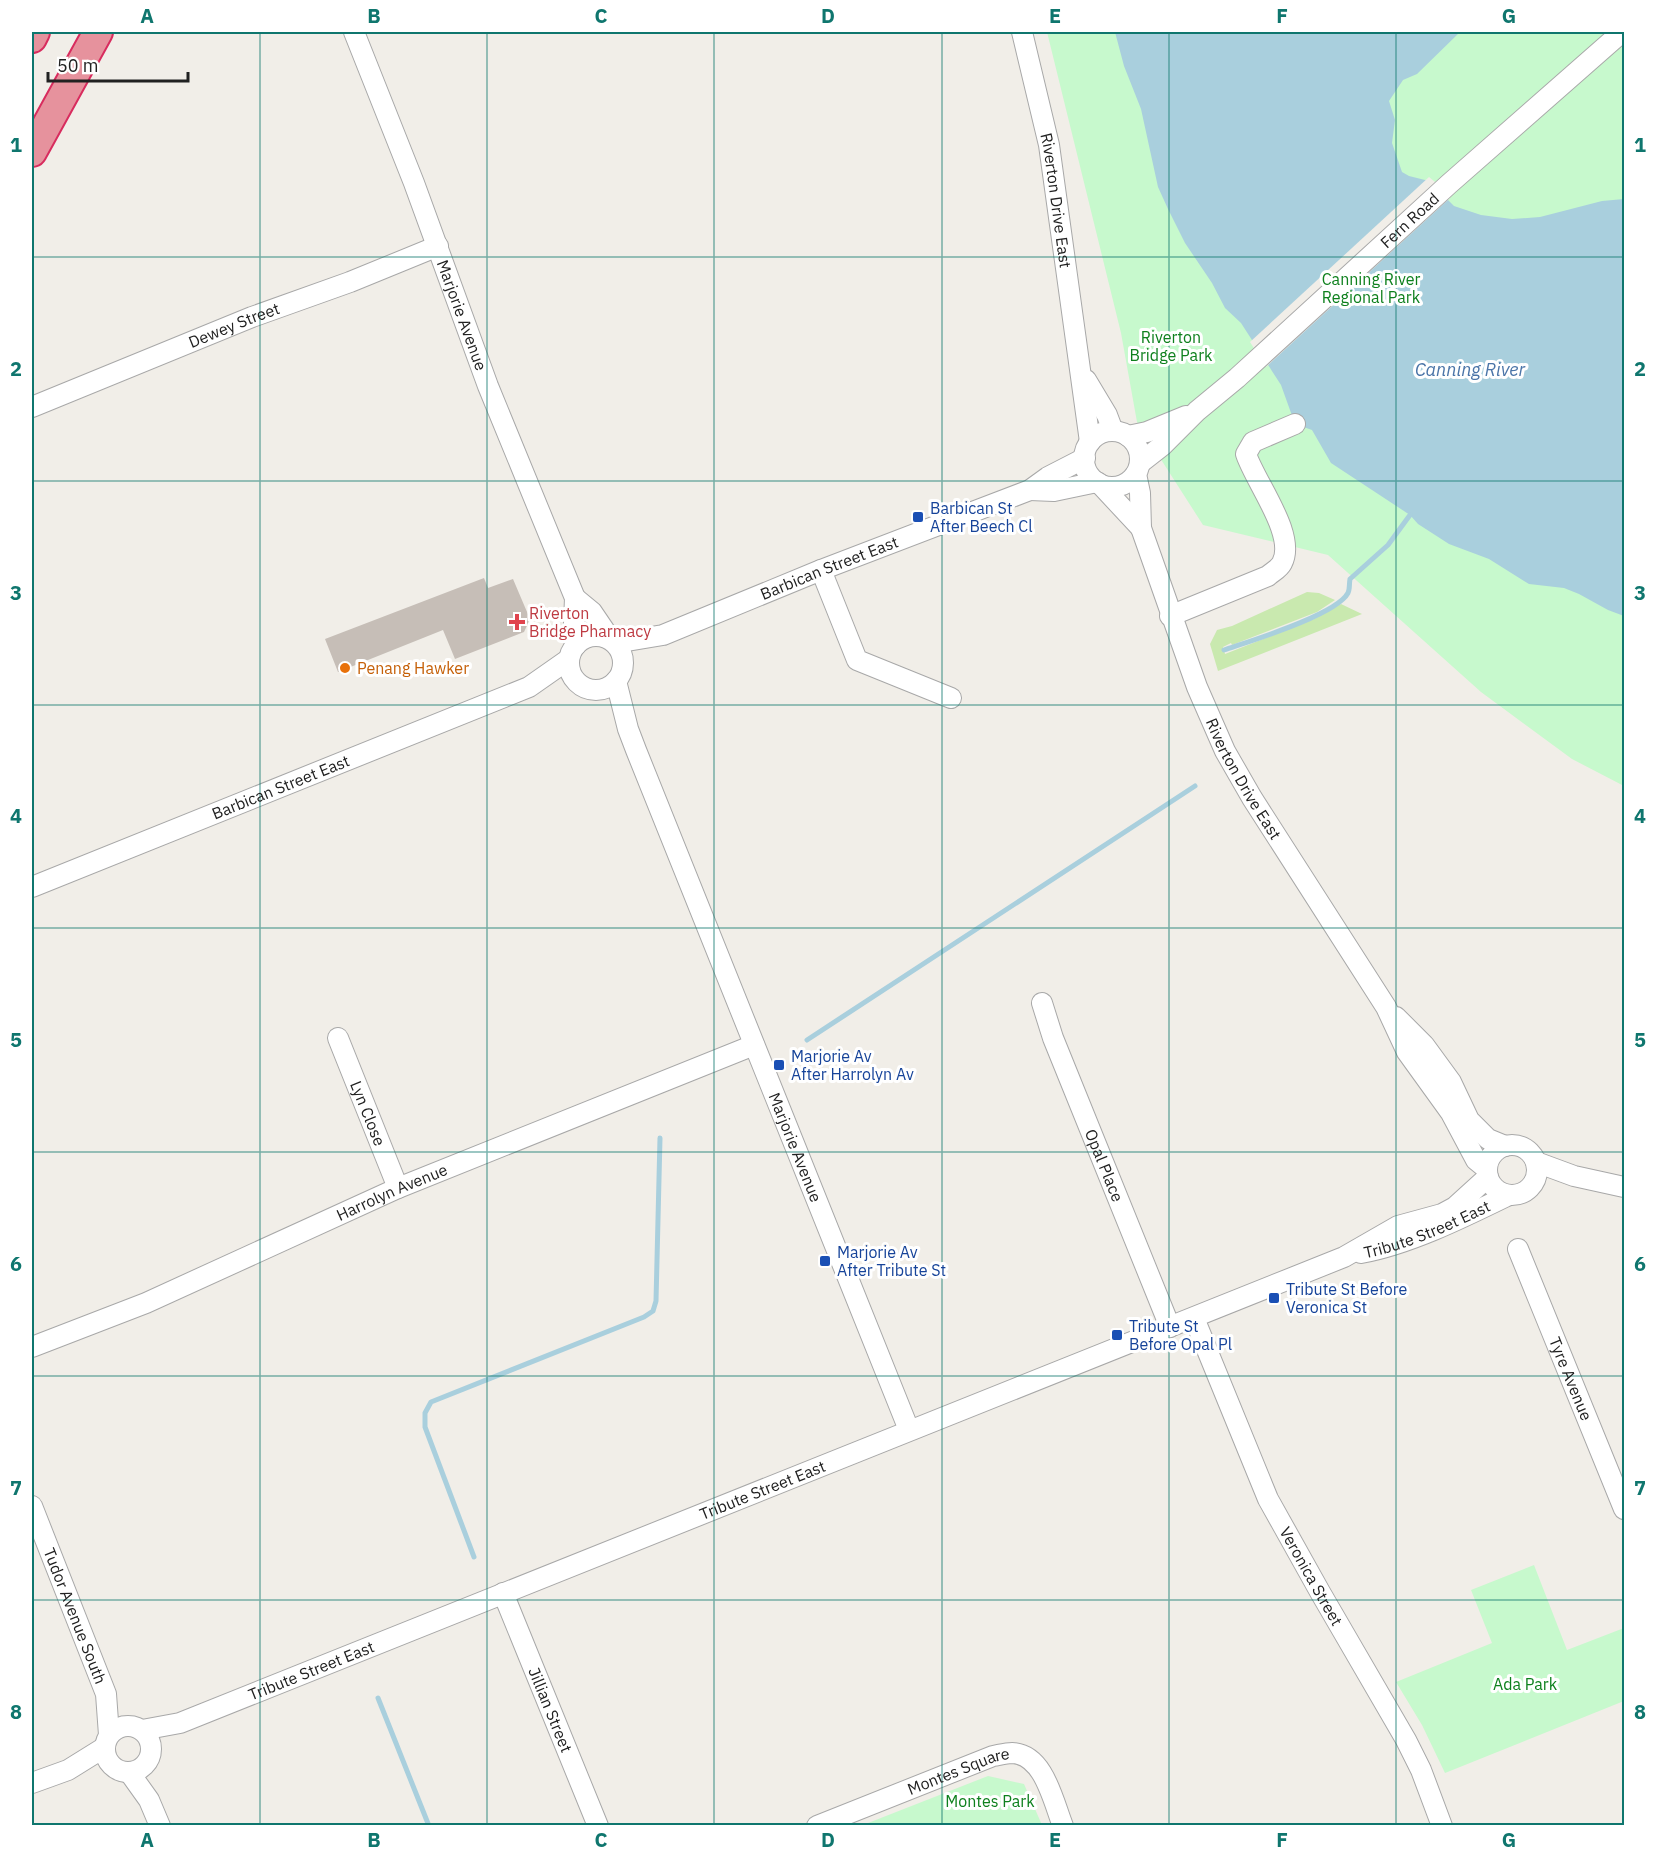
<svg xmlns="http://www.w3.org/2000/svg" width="1656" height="1857" viewBox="0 0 1656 1857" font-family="'IBM Plex Sans',sans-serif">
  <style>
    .grass { fill: #c9e9af }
    .park { fill: #c7f9cd }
    .water { fill: #a9cfdd }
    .pier { fill: #f1eee8 }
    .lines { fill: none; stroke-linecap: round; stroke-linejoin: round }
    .stream { stroke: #a9cfdd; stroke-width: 5 }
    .building { fill: #c6beb7 }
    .minor-casing { stroke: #a8a8a8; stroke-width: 22 }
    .highway-casing { stroke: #d82c5e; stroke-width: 32 }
    .minor { stroke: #fff; stroke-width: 20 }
    .highway { stroke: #e6929d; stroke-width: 28 }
    .grid { fill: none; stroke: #0f766e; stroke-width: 1.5; stroke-opacity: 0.55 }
    .transit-dot { fill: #1a4fb4; stroke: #fff; stroke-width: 2 }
    .health-dot { fill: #e0444e; stroke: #fff; stroke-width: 2 }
    .food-dot { fill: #e8710a; stroke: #fff; stroke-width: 2 }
    .labels { text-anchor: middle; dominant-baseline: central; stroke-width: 6; stroke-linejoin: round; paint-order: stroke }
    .street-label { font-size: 16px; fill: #212121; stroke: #fff }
    .park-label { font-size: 16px; fill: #0e801d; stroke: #fff }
    .transit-label { font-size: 16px; fill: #164399; stroke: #fff; text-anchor: start }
    .health-label { font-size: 16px; fill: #be3a42; stroke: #fff; text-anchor: start }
    .food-label { font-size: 16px; fill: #c56008; stroke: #fff; text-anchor: start }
    .water-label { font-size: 18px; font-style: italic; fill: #4b75a8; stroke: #fff }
    .neatline { fill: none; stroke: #0f766e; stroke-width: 2 }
    .grid-label { font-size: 20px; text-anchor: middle; font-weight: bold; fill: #0f766e }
  </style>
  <rect width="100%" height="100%" fill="#f1eee8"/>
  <polygon class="grass" points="1307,592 1319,593 1335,600 1317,612 1232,645 1231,643 1223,647 1225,654 1314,619 1341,604 1362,614 1218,671 1210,644 1217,630 1232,626"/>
  <g class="park">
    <polygon points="1047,32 1624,32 1624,786 1572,759 1481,692 1328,555 1203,525 1137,422 1121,333"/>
    <polygon points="1534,1565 1567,1650 1624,1628 1624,1701 1445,1773 1422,1725 1396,1682 1492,1643 1471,1590"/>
    <polygon points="988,1776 1024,1784 1042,1825 863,1825"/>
  </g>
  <polygon class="water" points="1115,32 1460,32 1417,74 1403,80 1389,101 1395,120 1392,143 1402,172 1409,176 1429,181 1454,206 1481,215 1512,219 1540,217 1602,201 1624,199 1624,616 1608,610 1579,594 1564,588 1529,584 1489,559 1449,544 1418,524 1410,515 1331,463 1312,430 1295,424 1281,385 1241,323 1225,308 1212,283 1185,243 1168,209 1158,187 1141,109 1124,66"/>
  <polygon class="pier" points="1429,177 1441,187 1450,198 1266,367 1250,342"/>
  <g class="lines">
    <g class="stream">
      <path d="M 1224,650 C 1250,641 1336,615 1348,593 C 1350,589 1349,584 1350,579 L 1388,545 L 1410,515"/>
      <polyline points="807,1040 1195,786"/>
      <polyline points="474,1557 425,1427 425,1413 431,1402 644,1317 653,1311 656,1301 660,1138"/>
      <polyline points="378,1698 429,1826"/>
    </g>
  </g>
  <polygon class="building" points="484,578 488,588 513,579 530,619 524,632 455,659 443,630 338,672 325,639"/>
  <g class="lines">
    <g class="minor-casing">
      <g id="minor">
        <path id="s1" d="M 354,32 L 414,183 L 488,386 L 575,598 L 574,623 L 576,645"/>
        <path id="s2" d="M 1022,32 L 1049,145 L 1090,442"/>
        <polyline points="1086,380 1107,415 1113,431"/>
        <path id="s3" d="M 32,407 L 252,317 L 350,282 L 438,246"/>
        <circle cx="1112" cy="459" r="28"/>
        <polyline points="1128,436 1147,432 1186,416"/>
        <path id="s4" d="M 1140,463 L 1163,445 L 1197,411 L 1237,378 L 1449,184 L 1622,32"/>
        <path id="s5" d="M 1136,474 L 1140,493 L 1141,528 L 1197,687 L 1225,751 L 1252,798 L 1386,1007 L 1407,1052 L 1451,1113 L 1476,1160 L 1487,1169"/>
        <polyline points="1100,484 1141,528"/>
        <polyline points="1030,490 1054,491 1097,482"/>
        <polyline points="821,570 857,660 951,698"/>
        <polyline points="575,598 592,612 611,640"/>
        <path d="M 1170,616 L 1268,576 C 1272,572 1279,569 1282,563 C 1297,535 1255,482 1246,454 L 1253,442 L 1295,424"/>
        <circle cx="596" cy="663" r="27"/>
        <path id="s6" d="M 615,643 L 663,635 L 821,570 L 1030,490 L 1048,477 L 1085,458"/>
        <path id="s7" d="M 616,681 L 628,729 L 636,750 L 909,1430"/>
        <path id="s8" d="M 32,887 L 529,687 L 569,659"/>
        <path id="s9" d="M 1042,1003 L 1053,1038 L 1170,1327"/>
        <polyline points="1396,1017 1424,1045 1451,1082 1469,1120 1488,1139 1505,1146"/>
        <path id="s10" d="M 338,1038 L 398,1188"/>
        <circle cx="1512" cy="1170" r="25"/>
        <polyline points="1536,1162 1574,1176 1624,1187"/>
        <path id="s11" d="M 1518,1249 L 1624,1509"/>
        <path id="s12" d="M 1361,1253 C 1410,1244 1464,1217 1509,1195"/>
        <path id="s13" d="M 1194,1318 L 1268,1499 L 1320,1592 L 1406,1740 L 1421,1770 L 1442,1826"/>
        <path id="s14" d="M 32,1347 L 146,1303 L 398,1188 L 754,1045"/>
        <path id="s15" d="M 32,1506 L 106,1694 L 109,1735"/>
        <path id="s16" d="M 503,1593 L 598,1826"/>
        <circle cx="128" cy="1749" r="23"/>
        <path id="s17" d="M 142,1730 L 180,1723 L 1344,1257 L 1398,1226 L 1442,1214 L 1455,1207 L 1488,1177"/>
        <polyline points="129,1772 149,1800 160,1826"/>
        <polyline points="32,1783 68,1770 105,1747"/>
        <path id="s18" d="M 817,1826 L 993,1756 C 999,1755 1006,1753 1012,1753 C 1044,1754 1053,1801 1063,1826"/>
      </g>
    </g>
    <g class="highway-casing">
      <g id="highway">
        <polyline points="32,38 35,32"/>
        <polyline points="32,152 98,32"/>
      </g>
    </g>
    <use href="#minor" class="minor"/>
    <use href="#highway" class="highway"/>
  </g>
  <path class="grid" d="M 260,32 L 260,1826M 487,32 L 487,1826M 714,32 L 714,1826M 942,32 L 942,1826M 1169,32 L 1169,1826M 1396,32 L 1396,1826M 32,257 L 1624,257M 32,481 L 1624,481M 32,705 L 1624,705M 32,928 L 1624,928M 32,1152 L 1624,1152M 32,1376 L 1624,1376M 32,1600 L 1624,1600"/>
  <g class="transit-dot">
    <rect x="912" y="511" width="12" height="12" rx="3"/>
    <rect x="773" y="1059" width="12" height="12" rx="3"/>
    <rect x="819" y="1255" width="12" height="12" rx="3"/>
    <rect x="1268" y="1292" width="12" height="12" rx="3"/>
    <rect x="1111" y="1329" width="12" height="12" rx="3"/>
  </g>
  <path class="health-dot" d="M514 613h6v6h6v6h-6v6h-6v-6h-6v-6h6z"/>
  <circle class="food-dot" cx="345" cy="668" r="6"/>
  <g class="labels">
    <g class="street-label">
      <text stroke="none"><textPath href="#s2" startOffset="172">Riverton Drive East</textPath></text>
      <text stroke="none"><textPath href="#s4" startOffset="363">Fern Road</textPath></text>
      <text stroke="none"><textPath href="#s1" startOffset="303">Marjorie Avenue</textPath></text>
      <text stroke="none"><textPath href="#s3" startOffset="218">Dewey Street</textPath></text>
      <text stroke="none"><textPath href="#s6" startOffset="228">Barbican Street East</textPath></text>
      <text stroke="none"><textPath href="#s5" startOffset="326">Riverton Drive East</textPath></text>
      <text stroke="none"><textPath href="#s8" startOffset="268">Barbican Street East</textPath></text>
      <text stroke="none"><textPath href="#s10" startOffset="81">Lyn Close</textPath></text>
      <text stroke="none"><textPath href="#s7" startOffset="500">Marjorie Avenue</textPath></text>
      <text stroke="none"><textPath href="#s9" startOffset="174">Opal Place</textPath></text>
      <text stroke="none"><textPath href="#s14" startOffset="392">Harrolyn Avenue</textPath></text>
      <text stroke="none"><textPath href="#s12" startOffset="70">Tribute Street East</textPath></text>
      <text stroke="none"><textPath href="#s11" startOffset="140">Tyre Avenue</textPath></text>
      <text stroke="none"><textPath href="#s17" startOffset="666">Tribute Street East</textPath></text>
      <text stroke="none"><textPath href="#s13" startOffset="284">Veronica Street</textPath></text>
      <text stroke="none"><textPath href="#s15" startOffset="118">Tudor Avenue South</textPath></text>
      <text stroke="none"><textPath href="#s17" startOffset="180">Tribute Street East</textPath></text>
      <text stroke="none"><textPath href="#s16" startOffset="126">Jillian Street</textPath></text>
      <text stroke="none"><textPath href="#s18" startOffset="152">Montes Square</textPath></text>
    </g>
    <g class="park-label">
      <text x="1371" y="279">Canning River<tspan x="1371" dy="18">Regional Park</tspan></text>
      <text x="1171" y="337">Riverton<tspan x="1171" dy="18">Bridge Park</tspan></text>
      <text x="1525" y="1684">Ada Park</text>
      <text x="990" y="1801">Montes Park</text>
    </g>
    <g class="transit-label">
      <text x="930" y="508">Barbican St<tspan x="930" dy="18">After Beech Cl</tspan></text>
      <text x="791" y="1056">Marjorie Av<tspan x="791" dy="18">After Harrolyn Av</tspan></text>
      <text x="837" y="1252">Marjorie Av<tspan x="837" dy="18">After Tribute St</tspan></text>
      <text x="1286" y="1289">Tribute St Before<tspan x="1286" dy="18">Veronica St</tspan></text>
      <text x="1129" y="1326">Tribute St<tspan x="1129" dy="18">Before Opal Pl</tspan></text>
    </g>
    <g class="health-label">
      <text x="529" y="613">Riverton<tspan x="529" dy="18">Bridge Pharmacy</tspan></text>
    </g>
    <g class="food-label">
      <text x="357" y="668">Penang Hawker</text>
    </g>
    <g class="water-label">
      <text x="1470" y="369">Canning River</text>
    </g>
  </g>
  <rect width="1656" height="1857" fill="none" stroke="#ffffff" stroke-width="66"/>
  <path d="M48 72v9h140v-9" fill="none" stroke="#212121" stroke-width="3"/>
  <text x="57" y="72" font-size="18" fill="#212121" stroke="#ffffff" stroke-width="4.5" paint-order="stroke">50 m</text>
  <rect x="33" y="33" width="1590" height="1791" class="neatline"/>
  <g class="grid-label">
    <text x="147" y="23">A</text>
    <text x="374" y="23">B</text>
    <text x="601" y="23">C</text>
    <text x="828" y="23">D</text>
    <text x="1055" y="23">E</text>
    <text x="1282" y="23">F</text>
    <text x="1509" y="23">G</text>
    <text x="16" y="152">1</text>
    <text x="1640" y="152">1</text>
    <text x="16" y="376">2</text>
    <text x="1640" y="376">2</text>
    <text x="16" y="600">3</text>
    <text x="1640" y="600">3</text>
    <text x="16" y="823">4</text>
    <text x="1640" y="823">4</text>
    <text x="16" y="1047">5</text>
    <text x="1640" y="1047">5</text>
    <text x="16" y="1271">6</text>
    <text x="1640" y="1271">6</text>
    <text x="16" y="1495">7</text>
    <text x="1640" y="1495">7</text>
    <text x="16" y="1719">8</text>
    <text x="1640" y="1719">8</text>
    <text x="147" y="1847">A</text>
    <text x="374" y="1847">B</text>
    <text x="601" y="1847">C</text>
    <text x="828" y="1847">D</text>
    <text x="1055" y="1847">E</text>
    <text x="1282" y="1847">F</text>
    <text x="1509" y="1847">G</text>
  </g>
</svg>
